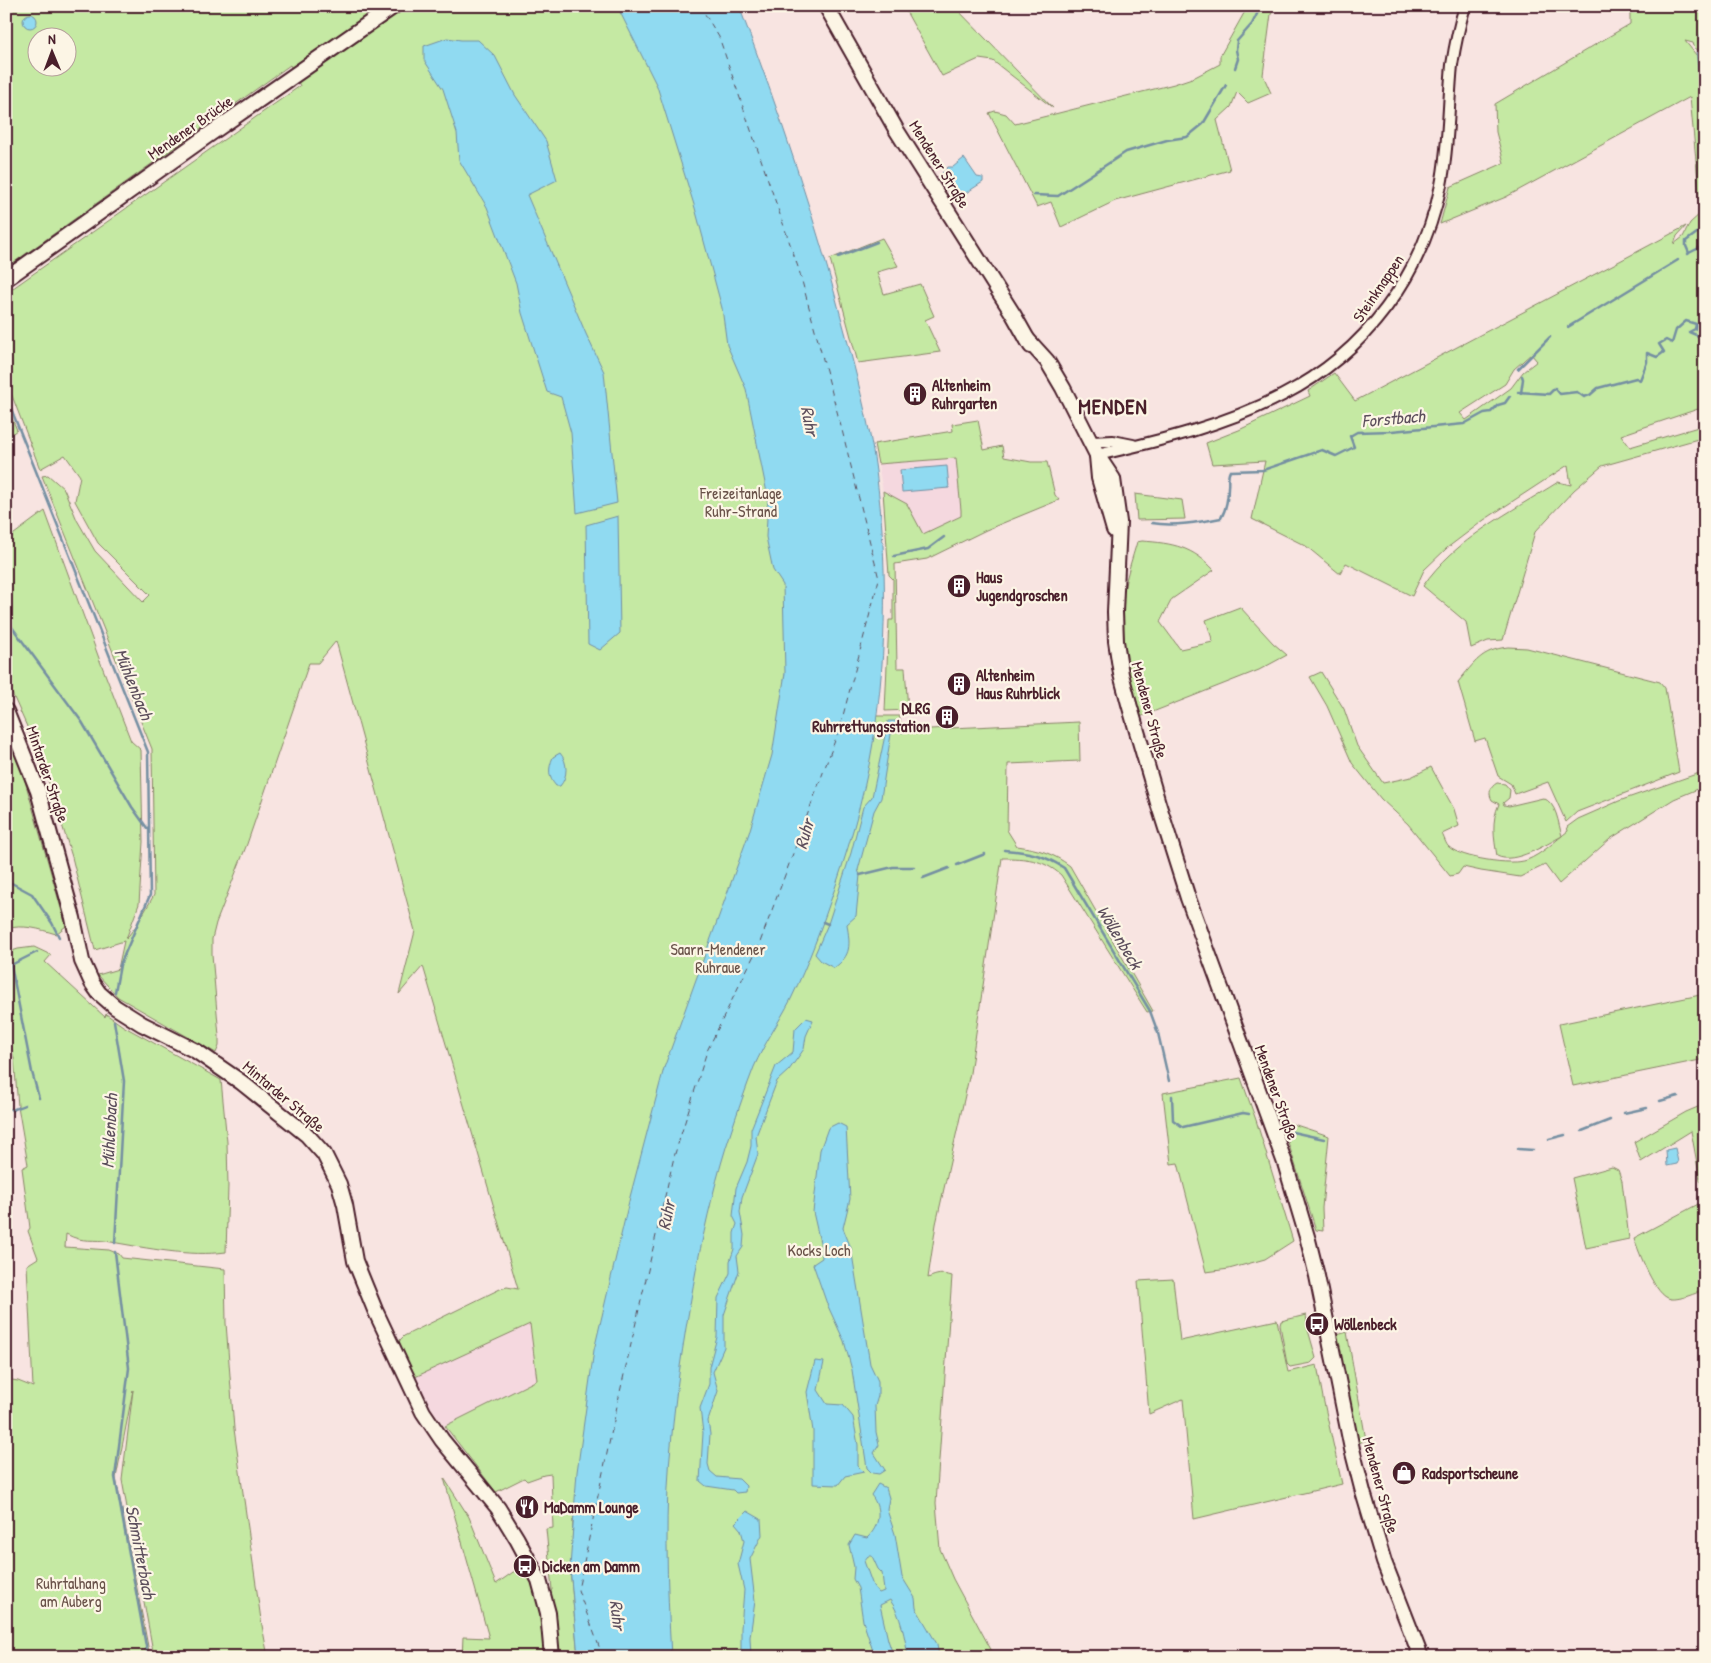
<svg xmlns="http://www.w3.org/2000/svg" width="1711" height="1663" viewBox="0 0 1711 1663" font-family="'Patrick Hand',sans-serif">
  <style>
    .built { fill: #f5d8df }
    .green { fill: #c5e9a3; stroke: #888467; fill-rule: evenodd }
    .water { fill: #90daf1; stroke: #748fa2; fill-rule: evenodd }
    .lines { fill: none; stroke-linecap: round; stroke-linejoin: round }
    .stream { stroke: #748fa2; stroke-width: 2.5 }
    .ferry { stroke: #5c4e5c; stroke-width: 1; stroke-dasharray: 6 5; stroke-linecap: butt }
    .minor-casing { stroke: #4a1f2b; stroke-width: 14 }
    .major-casing { stroke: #4a1f2b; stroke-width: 18 }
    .minor { stroke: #fcf5e5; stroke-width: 10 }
    .major { stroke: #fcf5e5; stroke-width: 14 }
    .labels { text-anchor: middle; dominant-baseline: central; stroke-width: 4.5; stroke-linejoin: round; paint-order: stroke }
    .street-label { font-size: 16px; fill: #4a1f2b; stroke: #fcf5e5 }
    .poi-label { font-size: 16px; font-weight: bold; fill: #4a1f2b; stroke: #fcf5e5; text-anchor: start }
    .park-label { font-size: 16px; fill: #695249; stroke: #fcf5e5 }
    .water-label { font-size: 18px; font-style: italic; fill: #5c4e5c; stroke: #fcf5e5 }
    .district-label { font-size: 21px; font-weight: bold; letter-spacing: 1px; fill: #4a1f2b; stroke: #fcf5e5 }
  </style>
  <rect width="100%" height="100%" fill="#f8e4e1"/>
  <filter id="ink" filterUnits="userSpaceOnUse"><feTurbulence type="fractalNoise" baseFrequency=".02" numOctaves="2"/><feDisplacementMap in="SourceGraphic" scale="10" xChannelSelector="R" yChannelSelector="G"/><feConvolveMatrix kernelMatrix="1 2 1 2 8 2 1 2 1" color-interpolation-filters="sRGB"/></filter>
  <g filter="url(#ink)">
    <g class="built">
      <polygon points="956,457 961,510 965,514 888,555 883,491 878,464"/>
      <polygon points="530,1323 537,1380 445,1426 430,1406 415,1377"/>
    </g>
    <g class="green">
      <path d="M 6,6 L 681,6 L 827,716 L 899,716 L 901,723 L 909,727 L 909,730 L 1079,722 L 1080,761 L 1008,764 L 1007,830 L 1017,846 C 1038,849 1053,853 1070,866 L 1153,1011 L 1147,1012 L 1061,875 C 1043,859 1025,858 1002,858 L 970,1073 L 936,1224 L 928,1278 C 937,1274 942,1273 952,1276 L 936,1503 L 940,1549 L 953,1579 L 995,1657 L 626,1657 L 573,1520 L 572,1555 L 570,1567 L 578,1657 L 555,1657 L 544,1592 L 552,1590 L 546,1529 L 553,1528 L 551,1474 L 544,1475 L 527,1481 L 524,1478 L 496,1492 L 445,1426 L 537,1380 L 530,1324 L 415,1377 L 399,1343 L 400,1340 L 404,1336 L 500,1289 L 507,1287 L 518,1289 L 423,966 L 399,994 L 415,931 L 336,641 L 318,663 L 309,663 L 247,844 L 216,923 L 212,939 L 212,954 L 219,1036 L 219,1046 L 216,1053 L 118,997 L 98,975 L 118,969 L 124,941 L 95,950 L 72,857 L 42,760 L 6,680 L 6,540 L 45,511 L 100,661 L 131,741 L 141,750 L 143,842 L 139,904 L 126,939 L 138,923 L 154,895 L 152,749 L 42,476 L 48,475 L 64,489 L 77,520 L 95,551 L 143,602 L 150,595 L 98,543 L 75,501 L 80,476 L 65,455 L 40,469 L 6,380 L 6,293 L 300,86 L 290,65 L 6,268 ZM 38,38 L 68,38 L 68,68 L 38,68 Z"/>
      <polygon points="903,6 954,6 1053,108 993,61 979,59 942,76"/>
      <polygon points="1248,6 1277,6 1271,14 1263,75 1271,93 1248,103 1237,92 1231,107 1217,120 1230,170 1115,201 1061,227 1051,202 1037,207 989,113 995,111 1006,114 1015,124 1174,84 1195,77 1220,64 1220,56"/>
      <path d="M 1630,6 L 1705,6 L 1705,50 L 1695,49 L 1693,43 L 1685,41 L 1705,66 L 1705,424 L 1698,409 L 1621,435 L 1630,447 L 1705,425 L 1705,437 L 1602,466 L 1574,490 L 1535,532 L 1503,640 L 1488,641 L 1471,648 L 1466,622 L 1423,586 C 1455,539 1511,512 1558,482 L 1571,485 L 1568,465 L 1484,520 L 1447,548 L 1424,570 L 1412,596 L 1346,563 L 1340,574 L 1306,546 L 1252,519 L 1265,461 L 1212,464 L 1206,443 L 1239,430 L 1310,396 L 1308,391 L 1334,373 L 1355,401 L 1686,226 L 1677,236 L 1674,244 L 1683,237 L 1690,223 L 1701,213 L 1690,97 L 1506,197 L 1440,224 L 1450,187 L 1504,163 L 1496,132 L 1495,104 L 1630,24 ZM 1531,354 L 1537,361 L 1523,372 L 1511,388 L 1466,420 L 1460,413 L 1505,384 L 1514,369 Z"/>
      <polygon points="882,238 898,266 877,272 884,294 920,284 934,316 925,320 940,352 858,363 830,259"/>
      <polygon points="6,405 17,430 6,438"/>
      <polygon points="978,420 984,450 1002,446 1004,457 1031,462 1047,462 1055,495 1059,500 986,530 927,559 895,564 897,668 905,668 908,710 885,711 889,620 893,620 893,579 889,575 883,491 907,504 923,534 961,516 961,510 956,458 878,464 874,444 953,431 952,424"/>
      <polygon points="1135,494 1182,500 1185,519 1137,520"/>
      <path d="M 1142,541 C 1173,543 1193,547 1214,570 L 1172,599 L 1160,622 L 1180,649 L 1213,642 L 1206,620 L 1240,607 L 1273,643 L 1287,655 L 1259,670 L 1140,717 C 1128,678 1115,637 1123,595 C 1126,577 1132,559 1137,542 Z"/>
      <path d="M 1508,647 L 1527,648 L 1660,682 L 1665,688 L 1679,772 L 1577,812 L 1566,822 L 1548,782 L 1515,794 L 1511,784 L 1498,776 L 1485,738 L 1475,741 L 1458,682 C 1475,662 1481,650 1508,647 Z"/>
      <path d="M 1321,672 L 1344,709 L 1357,746 L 1383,783 L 1411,777 L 1431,767 L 1454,809 L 1459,826 L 1442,834 C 1444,837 1446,845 1449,847 C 1461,858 1512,866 1527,860 C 1542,854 1555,841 1568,831 L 1567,827 L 1578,819 L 1619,801 L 1705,771 L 1705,786 L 1674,799 L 1610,839 L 1559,884 L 1545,865 L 1520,877 L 1481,871 L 1463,867 L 1458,874 L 1450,876 L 1408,824 L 1381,799 L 1352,763 L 1327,706 L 1310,677 Z"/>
      <path d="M 6,735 L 23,774 L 66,926 L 56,934 C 39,929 23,924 6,929 Z"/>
      <path d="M 1497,783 L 1505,784 L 1510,790 L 1509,798 L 1503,803 L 1504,805 L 1509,806 L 1543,798 C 1557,803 1558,823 1562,836 C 1547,844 1514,865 1497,856 C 1494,838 1491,821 1499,804 L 1492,800 C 1488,793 1490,787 1497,783 Z"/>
      <path d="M 34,947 L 51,955 L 45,962 L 105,1017 L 106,1014 L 123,1026 L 221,1080 L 227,1142 L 228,1186 L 226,1252 C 188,1257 148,1248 111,1242 C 92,1238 85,1244 66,1234 L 65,1247 L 109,1250 L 119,1254 L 122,1258 L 225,1269 L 226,1323 L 234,1429 L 261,1620 L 268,1657 L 154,1657 L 122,1480 L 133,1390 L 116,1478 L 150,1657 L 6,1657 L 6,1379 L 18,1381 L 33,1387 L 27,1265 L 38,1258 L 28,1231 L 30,1228 L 29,1220 L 22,1168 L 28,1165 L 18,1106 L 14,1059 L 6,1026 L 6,953 L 18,949 Z"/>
      <polygon points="1705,994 1705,1059 1573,1086 1559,1024"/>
      <polygon points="1241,1078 1256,1120 1293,1241 1265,1259 1229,1269 1206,1272 1178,1163 1171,1164 1163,1093"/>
      <path d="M 1705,1104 L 1705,1290 C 1695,1293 1681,1300 1671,1299 C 1655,1297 1639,1252 1634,1238 L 1704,1201 L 1691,1131 L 1641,1162 L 1634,1142 L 1686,1112 Z"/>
      <polygon points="1281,1120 1329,1136 1322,1208 1323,1231 1316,1230"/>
      <polygon points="1612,1167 1618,1170 1622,1181 1629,1239 1586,1248 1572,1178"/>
      <polygon points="1173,1279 1180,1341 1277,1320 1288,1372 1317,1365 1323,1398 1342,1484 1194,1519 1183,1399 1149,1414 1138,1281"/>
      <polygon points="1306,1315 1308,1330 1316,1358 1311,1363 1290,1367 1287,1364 1280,1325 1281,1321"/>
      <polygon points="1347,1332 1366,1440 1359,1443 1356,1437 1334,1336"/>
      <polygon points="444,1478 469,1517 496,1584 519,1568 530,1571 535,1580 549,1657 462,1657 463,1637 489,1638"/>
    </g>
    <g class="water">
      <path d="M 617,6 L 739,6 C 780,113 816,221 845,332 C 856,373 867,415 874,457 C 887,544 888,634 876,722 C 869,779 853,834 835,888 C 822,926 808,964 791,999 C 779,1022 764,1044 754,1067 C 746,1088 738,1110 731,1132 C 717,1173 706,1222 697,1265 C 687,1320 677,1378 672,1434 C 664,1508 667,1583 671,1657 L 578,1657 L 570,1567 L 577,1472 L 594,1350 L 630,1197 L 664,1068 L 749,833 L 772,755 L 785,673 L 783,585 L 773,570 L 766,537 L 768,498 L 746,389 L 727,345 L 722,308 L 695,208 L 657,86 Z"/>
      <circle cx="30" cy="21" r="7"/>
      <polygon points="447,38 461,40 478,40 495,56 515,95 546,141 557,180 527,195 586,334 604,372 617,503 577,513 571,433 561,397 547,392 522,313 516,283 487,207 459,160 457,133 443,89 424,60 424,46"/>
      <polygon points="964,158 977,177 983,178 983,182 955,200 939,176 948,167 953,167"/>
      <polygon points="947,466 949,488 902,492 900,470"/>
      <polygon points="618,516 620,633 600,650 588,644 586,525"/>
      <path d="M 888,721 L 896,721 L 905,726 L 903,733 L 897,730 L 891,734 L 881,798 L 874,811 L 858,870 L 860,875 L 856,916 L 847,924 C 850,945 852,955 834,968 L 821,961 L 815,954 L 828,924 L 851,853 L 863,807 L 872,797 Z"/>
      <path d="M 560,753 C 568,762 568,777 560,786 L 556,786 C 548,777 548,769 553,757 Z"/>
      <polygon points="806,1018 813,1020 806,1036 804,1049 789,1070 777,1081 756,1136 758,1154 742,1197 740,1212 744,1235 743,1247 737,1256 739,1271 724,1315 724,1347 713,1372 718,1391 708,1421 710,1434 708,1464 710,1471 717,1477 739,1479 746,1486 745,1492 736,1493 733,1490 706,1486 700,1481 703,1433 700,1408 709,1384 709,1367 717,1337 718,1298 730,1273 730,1261 734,1249 734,1233 737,1224 733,1216 736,1188 747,1162 751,1146 751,1129 776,1066 793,1052 795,1029"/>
      <polygon points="838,1123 846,1127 850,1199 843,1228 851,1248 870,1364 878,1381 878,1396 875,1406 876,1432 879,1445 874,1453 885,1470 879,1474 872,1473 867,1468 852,1370 844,1341 827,1304 813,1264 822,1258 821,1247 813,1212 820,1150 828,1128"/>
      <polygon points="1675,1148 1678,1162 1677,1164 1667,1166 1666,1150"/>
      <polygon points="815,1361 824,1362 818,1390 827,1404 843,1405 853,1417 858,1445 858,1466 864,1472 845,1476 838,1485 813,1484 813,1431 807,1392"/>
      <path d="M 878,1484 L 886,1488 L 889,1498 L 887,1510 L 895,1534 L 902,1577 L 915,1598 L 916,1608 L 937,1644 L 939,1657 L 908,1657 C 905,1638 901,1615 890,1600 L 880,1605 L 888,1640 L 894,1657 L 875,1657 L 863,1621 L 858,1588 L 853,1579 L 854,1567 L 849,1545 L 855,1535 L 867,1538 C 880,1526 882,1509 871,1495 ZM 868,1556 L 872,1556 L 878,1569 L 882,1573 L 884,1591 L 879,1593 L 873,1586 L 864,1561 Z"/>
      <polygon points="747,1511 761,1519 762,1535 750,1559 755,1601 750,1637 751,1657 741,1657 741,1628 744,1590 738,1564 744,1541 741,1530 735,1523"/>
    </g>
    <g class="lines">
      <g class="stream">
        <polyline points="1699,42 1705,20"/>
        <polyline points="1697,52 1705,130"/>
        <polyline points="1235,68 1238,59 1236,50 1237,41 1252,24 1261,6"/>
        <polyline points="1034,195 1058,196 1126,152 1167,140 1187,137 1203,124 1226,85"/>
        <polyline points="1689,253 1705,245"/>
        <polyline points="1688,254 1689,253 1686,246 1686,241 1705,227"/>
        <polyline points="838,257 877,242"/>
        <polyline points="1568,327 1678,260"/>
        <polyline points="1518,369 1550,337"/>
        <polyline points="1518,392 1549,394 1555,388 1560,394 1577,392 1584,397 1590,395 1598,388 1636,378 1640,380 1647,362 1647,353 1657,357 1664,352 1659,344 1666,340 1672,343 1676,330 1686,321 1696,324 1695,329 1689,332 1701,337 1705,337"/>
        <polyline points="1521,393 1523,379 1522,376"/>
        <polyline points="6,396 148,752 150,895 120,965 115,992"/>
        <path d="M 1152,523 C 1173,527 1200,522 1221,518 C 1227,508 1228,498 1228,487 C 1229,481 1227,476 1230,471 L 1263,470 L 1322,450 L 1336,456 L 1354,447 L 1350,436 L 1357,432 L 1392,431 L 1464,424 L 1484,413 L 1491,412 L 1498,405 L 1505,403 L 1510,396"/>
        <polyline points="894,556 928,549 944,537"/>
        <polyline points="6,619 82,722 132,807 147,828"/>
        <path d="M 1004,850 C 1028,852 1043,854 1064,868 L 1150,1011 L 1158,1033 L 1169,1081"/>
        <polyline points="957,865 985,854"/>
        <polyline points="860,875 893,867 914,867"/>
        <polyline points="923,878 949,868"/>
        <polyline points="6,880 32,894 52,923 59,937"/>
        <polyline points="823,922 828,924"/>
        <polyline points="37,952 11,965 32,1072 39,1098"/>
        <polyline points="6,959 11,965"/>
        <polyline points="114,1021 124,1081 115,1243"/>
        <polyline points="1172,1096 1173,1120 1183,1127 1243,1113 1249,1114"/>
        <polyline points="1660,1101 1678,1096"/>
        <polyline points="6,1107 12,1110 25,1105"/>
        <polyline points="1624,1113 1647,1108"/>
        <polyline points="1288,1131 1324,1139"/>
        <polyline points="1582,1131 1610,1120"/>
        <polyline points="1549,1139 1565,1135"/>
        <polyline points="1518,1149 1533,1150"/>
        <polyline points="115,1252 129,1368 115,1477 148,1657"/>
      </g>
      <polyline class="ferry" points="603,1657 578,1590 620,1392 674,1157 707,1051 759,945 840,727 879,579 842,430 799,270 719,37 700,6"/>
      <g class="minor-casing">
        <g id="minor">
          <polyline points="1092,442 1113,441 1133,445"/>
          <path d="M 1097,455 C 1160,441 1225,425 1283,395 C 1365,353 1423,275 1441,185 C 1449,146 1448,105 1452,65 C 1455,45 1459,26 1465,6"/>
        </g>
      </g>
      <g class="major-casing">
        <g id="major">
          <polyline points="826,6 897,131 1013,314 1031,346"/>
          <polyline points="6,279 207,136 394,6"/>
          <polyline points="1027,339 1047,361 1063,388 1097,455 1113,479 1119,522 1115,612 1116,641 1121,674 1129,704 1158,803 1188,898 1285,1163 1308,1240 1317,1276 1352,1449 1363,1492 1384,1562 1421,1657"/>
          <polyline points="1097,456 1099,478 1114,530"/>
          <polyline points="6,711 38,791 73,918 82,961 92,983 99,993 115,1007 142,1024 196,1051 241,1082 307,1135 324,1154 339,1184 345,1205 355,1261 375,1310 423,1412 442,1440 498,1508 517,1539 539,1580 548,1613 552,1657"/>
        </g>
      </g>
      <use href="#minor" class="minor"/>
      <use href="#major" class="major"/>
    </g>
  </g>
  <defs>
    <g id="building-disc" transform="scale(1.25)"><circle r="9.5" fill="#4a1f2b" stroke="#fcf5e5"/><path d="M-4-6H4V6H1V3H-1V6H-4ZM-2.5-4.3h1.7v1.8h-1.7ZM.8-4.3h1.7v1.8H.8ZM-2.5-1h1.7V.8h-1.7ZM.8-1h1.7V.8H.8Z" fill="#fff"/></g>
    <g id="bus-disc" transform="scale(1.25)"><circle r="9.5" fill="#4a1f2b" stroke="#fcf5e5"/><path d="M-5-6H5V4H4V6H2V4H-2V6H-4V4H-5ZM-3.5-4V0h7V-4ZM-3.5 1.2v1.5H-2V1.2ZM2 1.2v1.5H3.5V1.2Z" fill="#fff"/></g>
    <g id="shop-disc" transform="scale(1.25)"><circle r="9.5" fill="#4a1f2b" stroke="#fcf5e5"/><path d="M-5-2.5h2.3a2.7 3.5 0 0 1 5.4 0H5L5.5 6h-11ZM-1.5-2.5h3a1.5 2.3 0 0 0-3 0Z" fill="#fff"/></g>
    <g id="restaurant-disc" transform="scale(1.25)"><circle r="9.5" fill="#4a1f2b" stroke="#fcf5e5"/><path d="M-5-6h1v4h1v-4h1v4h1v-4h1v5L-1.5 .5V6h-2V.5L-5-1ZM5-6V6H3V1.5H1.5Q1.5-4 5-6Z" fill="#fff"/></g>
  </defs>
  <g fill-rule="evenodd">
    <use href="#building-disc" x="915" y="394"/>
    <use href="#building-disc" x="959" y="586"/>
    <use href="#building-disc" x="959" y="684"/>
    <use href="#building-disc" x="947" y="717"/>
    <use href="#bus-disc" x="1317" y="1324"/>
    <use href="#shop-disc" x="1404" y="1473"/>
    <use href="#restaurant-disc" x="527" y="1507"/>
    <use href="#bus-disc" x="525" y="1566"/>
  </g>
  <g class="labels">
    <g class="street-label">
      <text transform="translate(190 127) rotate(-35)">Mendener Brücke</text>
      <text transform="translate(940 164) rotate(58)">Mendener Straße</text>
      <text transform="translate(1378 288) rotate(-56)">Steinknappen</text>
      <text transform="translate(1150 710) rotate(75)">Mendener Straße</text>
      <text transform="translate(48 774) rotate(71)">Mintarder Straße</text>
      <text transform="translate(1277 1092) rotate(70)">Mendener Straße</text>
      <text transform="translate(284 1096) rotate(40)">Mintarder Straße</text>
      <text transform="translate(1381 1485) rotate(75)">Mendener Straße</text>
    </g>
    <g class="poi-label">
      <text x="932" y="385">Altenheim<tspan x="932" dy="18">Ruhrgarten</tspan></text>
      <text x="976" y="577">Haus<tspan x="976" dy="18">Jugendgroschen</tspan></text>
      <text x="976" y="675">Altenheim<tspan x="976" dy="18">Haus Ruhrblick</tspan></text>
      <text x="930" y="708" text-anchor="end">DLRG<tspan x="930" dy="18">Ruhrrettungsstation</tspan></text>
      <text x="1334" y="1324">Wöllenbeck</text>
      <text x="1422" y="1473">Radsportscheune</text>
      <text x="544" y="1507">MaDamm Lounge</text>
      <text x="542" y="1566">Dicken am Damm</text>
    </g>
    <g class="park-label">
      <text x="741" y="493">Freizeitanlage<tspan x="741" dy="18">Ruhr-Strand</tspan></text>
      <text x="718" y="949">Saarn-Mendener<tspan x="718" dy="18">Ruhraue</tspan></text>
      <text x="819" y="1250">Kocks Loch</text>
      <text x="71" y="1583">Ruhrtalhang<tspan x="71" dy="18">am Auberg</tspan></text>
    </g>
    <g class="water-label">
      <text transform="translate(1393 418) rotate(-5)">Forstbach</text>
      <text transform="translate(810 421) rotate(79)">Ruhr</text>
      <text transform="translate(134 684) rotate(68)">Mühlenbach</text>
      <text transform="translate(804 834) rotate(-74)">Ruhr</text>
      <text transform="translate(1120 937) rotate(59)">Wöllenbeck</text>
      <text transform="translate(109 1131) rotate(-87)">Mühlenbach</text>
      <text transform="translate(666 1215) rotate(-79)">Ruhr</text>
      <text transform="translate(141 1552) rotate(79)">Schmitterbach</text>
      <text transform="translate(618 1615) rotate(83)">Ruhr</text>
    </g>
    <g class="district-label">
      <text x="1113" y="406">MENDEN</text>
    </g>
  </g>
  <rect width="1711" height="1663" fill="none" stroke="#fcf5e5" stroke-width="25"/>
  <rect x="12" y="12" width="1686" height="1638" fill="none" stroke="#4a1f2b" stroke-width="2" filter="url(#ink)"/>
  <g transform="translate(52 52) rotate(359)"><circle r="24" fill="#fcf5e5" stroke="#b59f9b"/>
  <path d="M0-4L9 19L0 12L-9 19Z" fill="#4a1f2b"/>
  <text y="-8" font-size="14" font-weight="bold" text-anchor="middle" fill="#4a1f2b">N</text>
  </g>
</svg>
